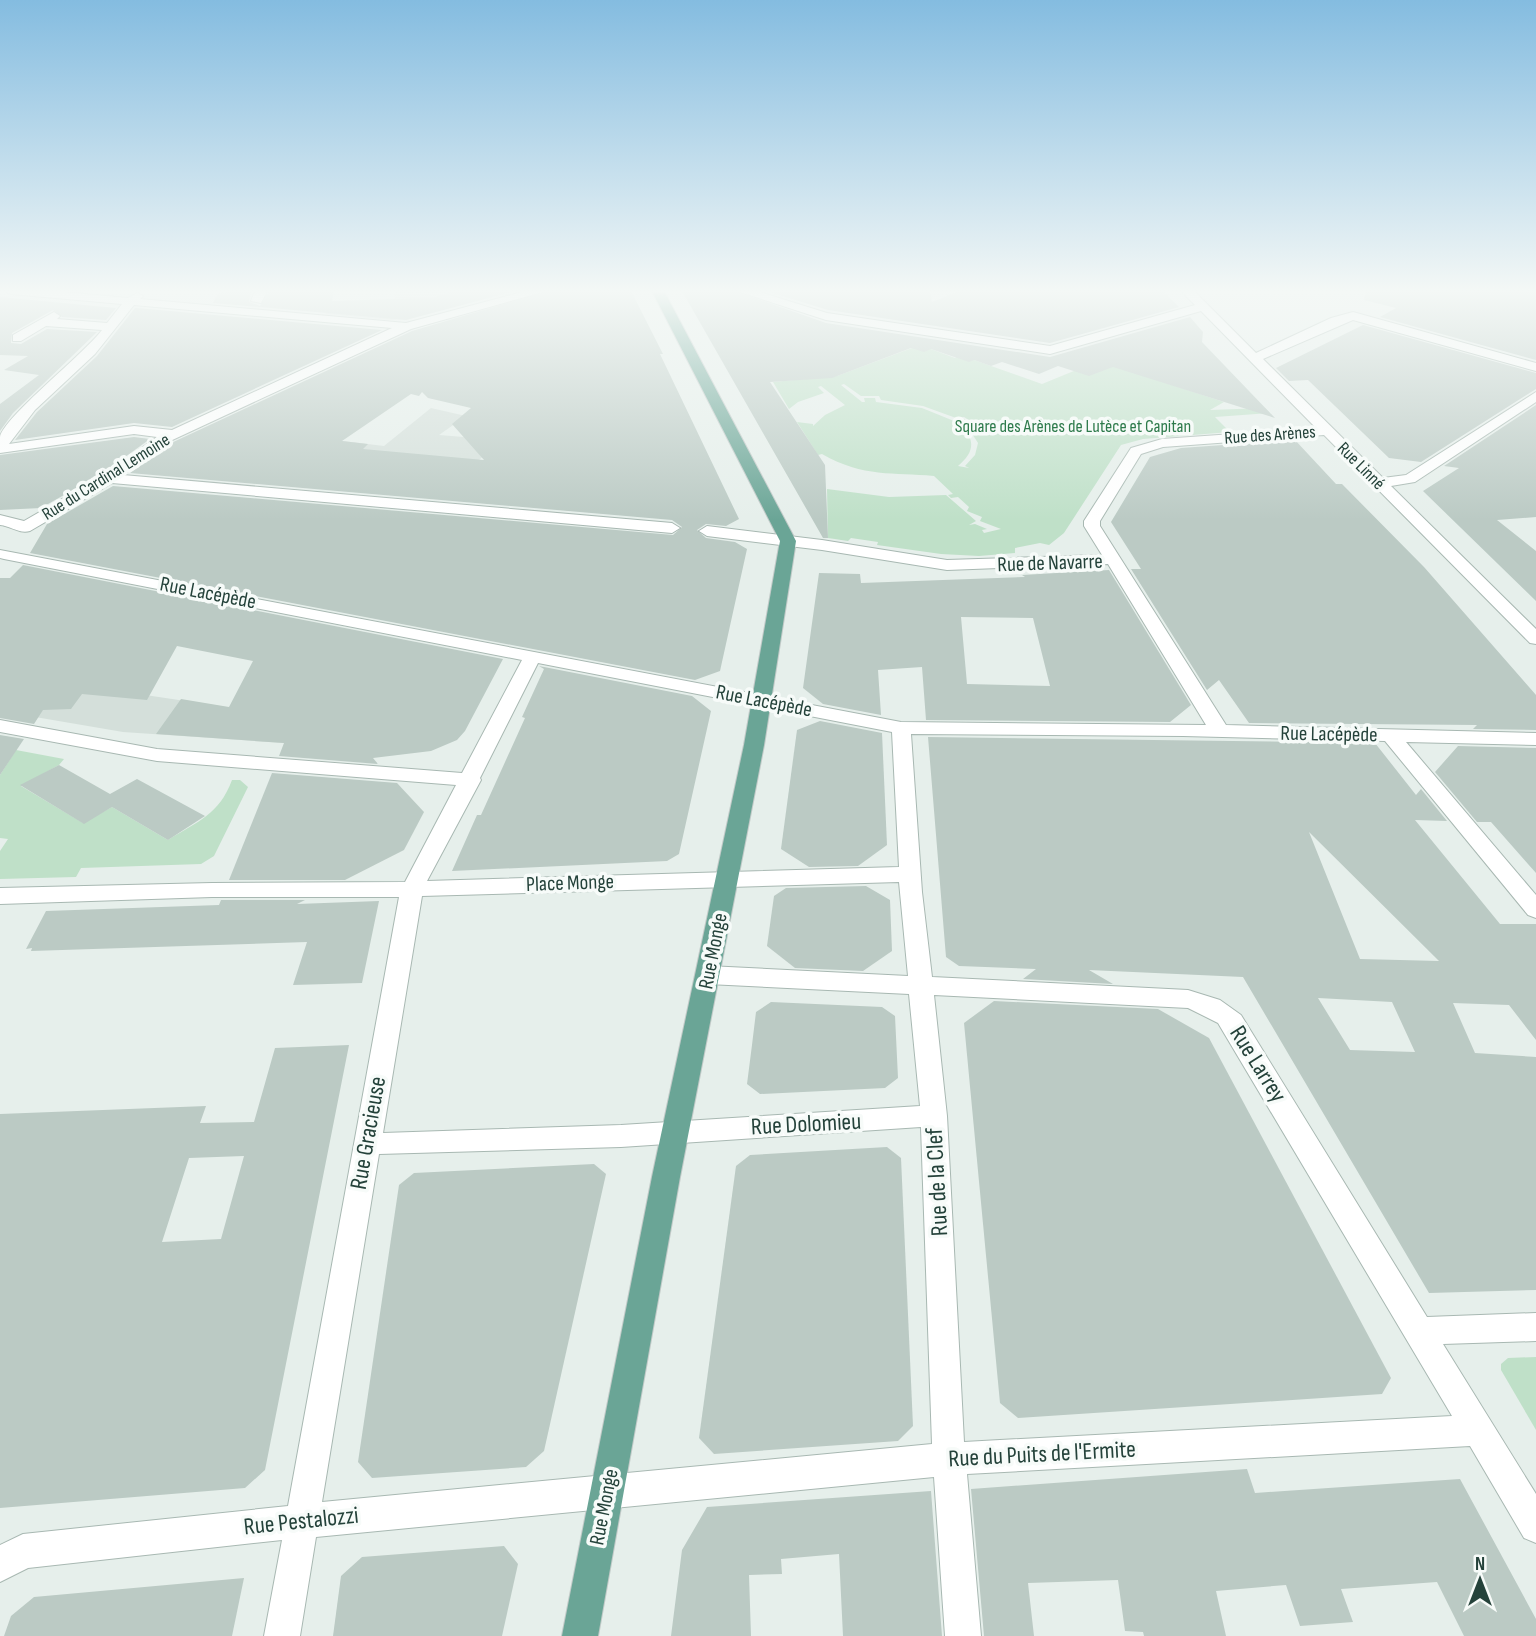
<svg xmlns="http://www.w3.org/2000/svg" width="1536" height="1636" viewBox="0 0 1536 1636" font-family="'Sofia Sans Condensed',sans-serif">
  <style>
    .built { fill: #d4dfda }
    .green { fill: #bfe0c8; fill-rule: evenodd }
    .building { fill: #bbcac4; fill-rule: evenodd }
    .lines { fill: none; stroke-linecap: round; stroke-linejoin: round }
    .minor-casing { stroke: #a8b8b2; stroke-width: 2 }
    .major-casing { stroke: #c2cac8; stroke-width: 2 }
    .minor { fill: #fff; fill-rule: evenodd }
    .major { fill: #6aa596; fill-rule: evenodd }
    .labels { text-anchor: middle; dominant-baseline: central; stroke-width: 7; stroke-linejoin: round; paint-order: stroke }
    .far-park-label { font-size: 18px; fill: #2d7a4b; stroke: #f7fbf9 }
    .far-street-label { font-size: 18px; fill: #24423a; stroke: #f7fbf9 }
    .street-label { font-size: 21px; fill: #24423a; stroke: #f7fbf9 }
    .near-street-label { font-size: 24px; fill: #24423a; stroke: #f7fbf9 }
  </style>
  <rect width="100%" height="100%" fill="#e6efeb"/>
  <g class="built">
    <polygon points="395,291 504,291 412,318 392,320 325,314 343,301 395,299"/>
    <polygon points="431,408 466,416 439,435 501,440 445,491 318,438 384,446"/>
    <polygon points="0,631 105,689 314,720 299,744 123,732 0,711"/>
  </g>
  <g class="green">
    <path d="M 920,345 L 955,358 L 960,355 L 1042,384 L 1113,355 L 1163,382 L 1224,402 L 1210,410 L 1265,408 L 1270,413 L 1215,417 L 1230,432 L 1143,439 L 1121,445 L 1064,533 L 1049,545 L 1040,543 L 1015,548 L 1015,553 L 979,556 L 941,554 L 877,545 L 878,542 L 851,538 L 848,541 L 828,538 L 827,489 L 889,497 L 946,495 L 976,521 L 969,525 L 975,524 L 987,529 L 982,530 L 984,533 L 1001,529 L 980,521 L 982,517 L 967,511 L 969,507 L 958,497 L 951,498 L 948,495 L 953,494 L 934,476 C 893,472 864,478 822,454 L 818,455 L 797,422 L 813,424 L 813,426 L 825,415 L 845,405 L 821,386 L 818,387 L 824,393 L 798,402 L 789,409 L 773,382 L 837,376 ZM 844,384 L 861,396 L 879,396 L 881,400 L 923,406 L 956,418 L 964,417 L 975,424 L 967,426 L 978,443 L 975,455 L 965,466 L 969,468 L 958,466 C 974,453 976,440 961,425 L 970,423 L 964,419 L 954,421 L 922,408 L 876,402 L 875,398 L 864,398 L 865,402 L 862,402 L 841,385 Z"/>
    <path d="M 16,750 L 64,759 L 59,765 L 21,786 L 83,823 L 112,807 L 168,840 C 198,821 219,815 232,780 L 240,780 L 248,787 L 214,856 L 201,864 L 81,868 L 76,877 L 0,879 L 0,851 L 8,839 L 0,838 L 0,775 Z"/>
    <polygon points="1536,1357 1536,1430 1501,1370 1501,1364 1508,1358"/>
  </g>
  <g class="building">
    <polygon points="251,291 249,302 260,306 269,291 334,291 332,301 432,298 455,291 515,291 406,320 213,303 218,293"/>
    <path d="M 548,291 L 631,291 L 663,354 L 660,354 L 739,519 L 726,526 L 706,524 L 697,530 L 706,538 L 735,542 L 747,549 L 720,671 L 695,680 L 30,553 L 47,524 L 113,486 L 673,535 L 682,527 L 672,520 L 130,473 L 169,444 L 412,331 ZM 422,392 L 428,398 L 471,408 L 452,424 L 484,460 L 363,449 L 368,444 L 342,441 L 411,394 L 419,396 Z"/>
    <polygon points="682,291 735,291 826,323 1050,357 1190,317 1203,332 1202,342 1275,418 1113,367 1089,376 1058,366 1039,374 1002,362 991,366 974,360 969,362 931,349 924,352 911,348 832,378 770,382 825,465 828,538 823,538"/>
    <polygon points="766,291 930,291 932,302 959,291 1163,291 1179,307 1050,343 828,310"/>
    <polygon points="1366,291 1536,291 1536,360 1380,317 1396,308 1364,300"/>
    <polygon points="0,297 116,308 106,320 62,317 53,310 12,333 11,343 21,344 47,329 97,332 13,413 0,431 0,404 39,375 4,370 28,356 0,355"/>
    <polygon points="135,308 137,308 382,330 172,427 134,423 15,440 37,412 97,356"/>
    <polygon points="1363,325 1536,373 1536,389 1421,462 1389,458 1308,380 1289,381 1276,368"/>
    <polygon points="1536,405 1536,517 1497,520 1536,551 1536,601 1423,491 1459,468 1444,466"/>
    <polygon points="134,437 150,439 103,473 41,508 0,510 0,455"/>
    <polygon points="1295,440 1336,484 1342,484 1424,567 1536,695 1536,730 1473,729 1477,725 1249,723 1219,680 1207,690 1131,569 1141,569 1111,522 1150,457 1181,448"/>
    <polygon points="23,565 503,659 465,731 457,740 431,751 373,758 378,764 279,756 284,743 156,734 181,699 229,707 253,661 177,646 147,700 82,694 71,709 43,710 34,724 0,718 0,578 10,578"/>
    <path d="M 1109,570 L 1191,705 L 1170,722 L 926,720 L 922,667 L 878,670 L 881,715 L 823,704 L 803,688 L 819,573 L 860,574 L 861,583 L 1025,577 L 1022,575 ZM 961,617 L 1033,618 L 1050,686 L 967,684 Z"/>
    <polygon points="539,666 692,696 711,711 679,854 667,861 452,871 477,815 481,815 525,718 522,717 544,669"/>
    <polygon points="820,721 882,733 887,845 858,866 809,867 781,849 797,730"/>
    <polygon points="0,735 24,739 0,775"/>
    <path d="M 928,737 L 1375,743 L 1416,795 L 1421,789 L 1447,821 L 1415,820 L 1500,924 L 1536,924 L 1536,1040 L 1509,1005 L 1453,1003 L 1475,1053 L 1536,1057 L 1536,1290 L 1429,1293 L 1243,977 L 1089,970 L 1113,984 L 1023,979 L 1036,969 L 959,966 L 946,957 ZM 1309,832 L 1439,961 L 1360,959 ZM 1318,998 L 1392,1002 L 1415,1052 L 1350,1050 Z"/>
    <polygon points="1458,746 1536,748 1536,873 1491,822 1477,822 1435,772"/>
    <polygon points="59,765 110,794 137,779 205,816 168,840 112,807 84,824 20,785"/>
    <polygon points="272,773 397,783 424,812 404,850 345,880 229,880"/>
    <polygon points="866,886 890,900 892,951 863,971 795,968 767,946 774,896 786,888"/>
    <polygon points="221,900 305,900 297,904 379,901 362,983 293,985 307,942 31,951 32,948 26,949 46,911 219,905"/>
    <polygon points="994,1001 1158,1009 1209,1038 1391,1378 1382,1394 1018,1418 1000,1403 964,1023"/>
    <polygon points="771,1002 882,1007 895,1016 898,1078 885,1088 760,1094 747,1084 752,1045 756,1012"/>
    <path d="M 349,1045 L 265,1470 L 245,1488 L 0,1508 L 0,1114 L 206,1106 L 200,1123 L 254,1122 L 275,1048 ZM 244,1156 L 221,1239 L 162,1242 L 189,1158 Z"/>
    <polygon points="887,1147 901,1158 913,1426 898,1441 714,1454 699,1438 736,1166 750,1155"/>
    <polygon points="594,1164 606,1174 544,1451 526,1467 372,1478 358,1462 399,1185 414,1173"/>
    <polygon points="1247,1469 1255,1493 1460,1479 1536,1619 1536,1636 1464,1636 1437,1582 1341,1589 1353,1622 1300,1626 1286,1585 1216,1591 1226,1636 1144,1636 1143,1632 1125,1631 1118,1580 1028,1583 1034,1636 984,1636 971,1489"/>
    <polygon points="931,1491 942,1636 843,1636 839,1554 781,1559 782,1574 749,1575 751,1636 671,1636 682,1550 707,1507"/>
    <polygon points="504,1546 518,1564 502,1636 333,1636 341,1576 362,1557"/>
    <polygon points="244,1578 232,1636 4,1636 11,1616 34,1597"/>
  </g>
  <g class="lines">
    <g class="minor-casing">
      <g id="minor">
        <path d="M 5,291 L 52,291 L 128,298 L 137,293 L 143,296 L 140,299 L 406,323 L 526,291 L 546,291 L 411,329 L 168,442 L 123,475 L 672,523 L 680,528 L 672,533 L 112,483 L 30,531 C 19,534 11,526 0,525 L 0,515 L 24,521 L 104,475 L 157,437 L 134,434 L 0,453 C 0,448 0,442 0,437 C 4,417 84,354 102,330 L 46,326 L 21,341 L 13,341 L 13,335 L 54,312 L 60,316 L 57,319 L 107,323 L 122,304 L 11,294 ZM 134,305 L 392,328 L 172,430 L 134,426 L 9,444 L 35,410 L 95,354 Z"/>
        <polygon points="255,291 267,291 261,303 251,301"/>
        <path d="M 737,291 L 756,291 L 827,313 L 1050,346 L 1195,305 L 1181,291 L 1194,291 L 1256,353 L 1331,318 L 1353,312 L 1536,363 L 1536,371 L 1353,320 L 1263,359 L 1383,478 L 1406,475 L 1536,392 L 1536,402 L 1415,482 L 1391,486 L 1536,629 L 1536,644 L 1530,643 L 1324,435 L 1163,447 L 1141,454 L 1100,521 L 1100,526 L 1226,725 L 1536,733 L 1536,745 L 1406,742 L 1536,895 L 1536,918 L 1528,915 L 1385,741 L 1183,736 L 911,734 L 922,892 L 932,977 L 1188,990 L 1220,1000 L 1241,1015 L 1427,1317 L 1536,1313 L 1536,1341 L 1443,1344 L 1536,1494 L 1536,1543 L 1524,1538 L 1470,1446 L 967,1474 L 981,1636 L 945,1636 L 934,1477 L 316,1537 L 300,1636 L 264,1636 L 282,1540 L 28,1568 L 0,1582 L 0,1545 L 23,1534 L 288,1506 L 399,897 L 212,897 L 0,904 L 0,888 L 212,883 L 405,882 L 456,785 L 157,761 L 0,732 L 0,720 L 157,749 L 462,773 L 522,660 L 4,559 L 0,558 L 0,550 L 901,722 L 1206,725 L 1108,564 L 947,570 L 822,550 L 707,536 L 699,531 L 707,526 L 822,540 L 947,560 L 1102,555 L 1084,526 L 1084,521 L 1131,448 L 1162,439 L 1316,428 L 1201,311 L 1050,354 L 826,320 ZM 538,663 L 892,732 L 899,867 L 427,881 L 481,780 L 480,778 ZM 899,882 L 908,976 L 708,966 L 700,969 L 696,975 L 700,981 L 708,984 L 909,994 L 920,1106 L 621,1125 L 383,1133 L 422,896 ZM 934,995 L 1188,1008 L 1218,1023 L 1452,1416 L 964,1442 L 947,1116 ZM 921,1127 L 932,1444 L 322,1502 L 379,1154 L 621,1147 Z"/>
      </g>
    </g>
    <g class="major-casing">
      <polygon id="major" points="652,291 664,291 796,541 764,745 680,1177 598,1636 562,1636 652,1177 744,745 780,541"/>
    </g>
    <use href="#minor" class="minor"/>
    <use href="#major" class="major"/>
  </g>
  <linearGradient id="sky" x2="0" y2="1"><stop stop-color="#84bce0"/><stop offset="0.56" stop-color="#f4f8f6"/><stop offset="1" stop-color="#f4f8f6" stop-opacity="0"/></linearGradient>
  <rect width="1536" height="520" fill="url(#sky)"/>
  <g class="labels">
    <g class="far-park-label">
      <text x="1073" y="426">Square des Arènes de Lutèce et Capitan</text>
    </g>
    <g class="far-street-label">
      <text transform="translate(1270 435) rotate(-4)">Rue des Arènes</text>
      <text transform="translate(1361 466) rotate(45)">Rue Linné</text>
      <text transform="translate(106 477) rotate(-32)">Rue du Cardinal Lemoine</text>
    </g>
    <g class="street-label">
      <text transform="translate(1050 563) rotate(-2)">Rue de Navarre</text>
      <text transform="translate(208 593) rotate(11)">Rue Lacépède</text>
      <text transform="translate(764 701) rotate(11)">Rue Lacépède</text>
      <text transform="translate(1329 734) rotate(1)">Rue Lacépède</text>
      <text transform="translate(570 883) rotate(-2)">Place Monge</text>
      <text transform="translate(713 951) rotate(-79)">Rue Monge</text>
      <text transform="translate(604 1507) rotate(-79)">Rue Monge</text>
    </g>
    <g class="near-street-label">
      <text transform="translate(1258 1064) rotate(58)">Rue Larrey</text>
      <text transform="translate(806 1124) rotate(-3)">Rue Dolomieu</text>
      <text transform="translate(368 1133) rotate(-80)">Rue Gracieuse</text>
      <text transform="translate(937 1182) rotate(-93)">Rue de la Clef</text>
      <text transform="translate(1042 1454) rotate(-3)">Rue du Puits de l'Ermite</text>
      <text transform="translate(301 1521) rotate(-6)">Rue Pestalozzi</text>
    </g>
  </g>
  <g transform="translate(1480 1580)" stroke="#f7fbf9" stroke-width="5" paint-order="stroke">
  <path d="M0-5L12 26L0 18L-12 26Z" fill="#24423a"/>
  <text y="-10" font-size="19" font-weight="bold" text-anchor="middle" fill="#24423a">N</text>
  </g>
</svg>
